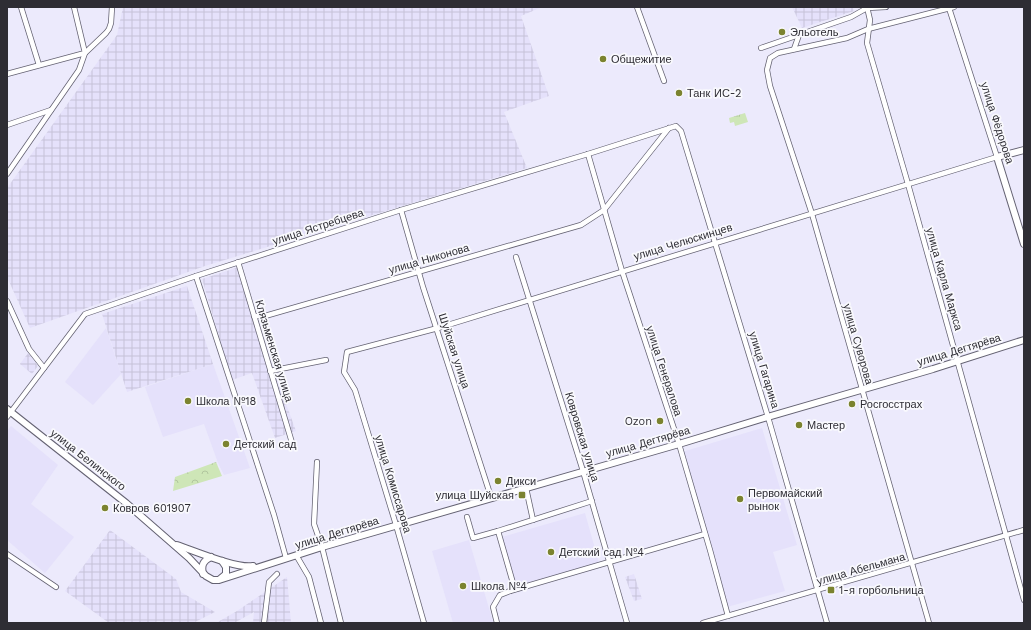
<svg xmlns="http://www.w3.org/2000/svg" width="1031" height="630" viewBox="0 0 1031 630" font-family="'Work Sans',sans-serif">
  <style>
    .built { fill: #e5e1fb }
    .industrial { fill: url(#industrial-grid) }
    .forest { fill: url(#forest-crowns) }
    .park { fill: url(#park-tufts) }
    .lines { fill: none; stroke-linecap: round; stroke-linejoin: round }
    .minor-casing { stroke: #646272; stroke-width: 6 }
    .major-casing { stroke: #646272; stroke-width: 8 }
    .minor { stroke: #fff; stroke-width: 4.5 }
    .major { stroke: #fff; stroke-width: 6 }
    .poi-dot { fill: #7b832f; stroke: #f9f9fd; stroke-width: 1.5 }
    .labels { text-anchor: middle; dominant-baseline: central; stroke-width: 3.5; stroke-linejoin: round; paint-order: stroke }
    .poi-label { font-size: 11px; fill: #2e2d34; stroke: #f9f9fd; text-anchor: start }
    .street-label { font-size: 11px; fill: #2e2d34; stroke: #f9f9fd }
  </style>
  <defs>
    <pattern id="industrial-grid" width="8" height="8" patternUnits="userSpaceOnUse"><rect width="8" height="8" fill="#e5e1fb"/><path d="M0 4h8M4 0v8" fill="none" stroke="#c5c1d8"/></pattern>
    <pattern id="forest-crowns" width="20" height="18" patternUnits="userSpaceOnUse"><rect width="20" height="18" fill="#cee6b7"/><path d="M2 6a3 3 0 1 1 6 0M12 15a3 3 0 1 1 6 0" fill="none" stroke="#b1c69e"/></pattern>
    <pattern id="park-tufts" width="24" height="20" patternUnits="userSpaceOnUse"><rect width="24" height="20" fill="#cee6b7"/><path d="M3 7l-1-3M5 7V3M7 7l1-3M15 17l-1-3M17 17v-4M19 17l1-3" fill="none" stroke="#b1c69e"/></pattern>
  </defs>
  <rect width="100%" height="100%" fill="#eceafc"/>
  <g class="built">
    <polygon points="106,328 121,374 93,405 65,382"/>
    <polygon points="213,364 250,468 224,475 218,463 204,424 163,437 145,387"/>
    <polygon points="11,426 58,465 31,504 74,537 45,573 7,540 7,431"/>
    <polygon points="762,428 797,545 773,552 785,591 727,607 682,452"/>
    <polygon points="585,513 599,563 516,586 502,537"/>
    <polygon points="469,540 493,622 490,623 453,623 432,551"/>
  </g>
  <g class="industrial">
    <polygon points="123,7 542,7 521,16 549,96 504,112 527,168 205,266 30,328 7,277 7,188 117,35"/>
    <polygon points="792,7 853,7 854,11 802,28"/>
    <polygon points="239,267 254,316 296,431 275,438 252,373 232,380 202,279"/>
    <polygon points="187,286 213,364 127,392 102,314"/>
    <polygon points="28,353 38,366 32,374 20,364"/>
    <polygon points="110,530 176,579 181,592 215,612 193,623 165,623 159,621 150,623 109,623 65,591"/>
    <polygon points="634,574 642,599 634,601 625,577"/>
    <polygon points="287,577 291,623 253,623 254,612 234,623 216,623 237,611"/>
  </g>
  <polygon class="forest" points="216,462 222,476 173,491 175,477"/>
  <polygon class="park" points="745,113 748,122 735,126 734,122 730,123 729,118"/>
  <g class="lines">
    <g class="minor-casing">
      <g id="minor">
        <polyline points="21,7 39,65"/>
        <polyline points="637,7 664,81"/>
        <polyline points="867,7 870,20 867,43 908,184 1024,600"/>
        <polyline points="761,48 851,17 867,8 886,7"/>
        <polyline points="794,49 799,35"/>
        <polyline points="7,74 85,53 74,7"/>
        <polyline points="7,125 51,110"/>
        <polyline points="588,154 622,271 679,444 710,550 728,616"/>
        <polyline points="7,174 79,70 85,53 106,33 109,29 111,23 112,7"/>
        <polyline points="401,210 423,287 491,497"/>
        <polyline points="516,257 583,471 627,623"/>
        <polyline points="238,262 293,446"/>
        <polyline points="196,276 274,515 286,558"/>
        <polyline points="7,301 29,349 44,368"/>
        <polyline points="254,316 265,316 581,225 604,210 669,128"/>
        <polyline points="270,371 326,360"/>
        <polyline points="7,417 85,314 196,276 401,210 588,154 676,126 681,131 768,417 827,623"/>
        <polyline points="317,462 314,524 322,547 341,623"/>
        <polyline points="526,488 533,520"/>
        <polyline points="467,517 473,538 498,531 592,501"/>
        <polyline points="7,554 56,587"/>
        <polyline points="296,555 309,577 321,623"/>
        <polyline points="510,591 705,534"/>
        <polyline points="264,623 269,582 277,574"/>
        <polyline points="424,623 396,525 355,390 344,372 347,352 438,328 997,157 949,8"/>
        <polyline points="497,623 493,607 500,595 510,591 513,583 498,531"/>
        <polyline points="703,623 1024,530"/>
        <polyline points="929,623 812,214 770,86 767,70 770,58 778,53 847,38 868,29 954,7"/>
      </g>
    </g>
    <g class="major-casing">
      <g id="major">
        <polyline points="1024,150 997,157 1024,244"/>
        <polyline points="7,409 126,503 189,558 206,576 213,580 219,580 322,547 679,444 761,419 933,369 1024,340"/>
        <path d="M 177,545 C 195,551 237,569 253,566"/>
        <path d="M 203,574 C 201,565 203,561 211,557"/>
        <polyline points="220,579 226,574 226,567 222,561"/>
      </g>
    </g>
    <use href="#minor" class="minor"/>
    <use href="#major" class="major"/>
  </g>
  <g class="poi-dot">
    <circle cx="782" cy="32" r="4"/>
    <circle cx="603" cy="59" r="4"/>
    <circle cx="679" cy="93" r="4"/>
    <circle cx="188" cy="401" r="4"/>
    <circle cx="852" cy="404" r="4"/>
    <circle cx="660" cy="421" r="4"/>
    <circle cx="799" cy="425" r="4"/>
    <circle cx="226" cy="444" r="4"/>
    <circle cx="498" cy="481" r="4"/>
    <rect x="518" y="491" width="8" height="8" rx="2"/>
    <circle cx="740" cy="499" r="4"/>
    <circle cx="105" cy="508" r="4"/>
    <circle cx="551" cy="552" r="4"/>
    <circle cx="463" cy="586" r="4"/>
    <rect x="827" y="586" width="8" height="8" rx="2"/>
  </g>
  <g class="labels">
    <g class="poi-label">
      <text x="790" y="32">Эльотель</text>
      <text x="611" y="59">Общежитие</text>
      <text x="687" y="93">Танк ИС-2</text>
      <text x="196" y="401">Школа №18</text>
      <text x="860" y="404">Росгосстрах</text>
      <text x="652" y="421" text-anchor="end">Ozon</text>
      <text x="807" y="425">Мастер</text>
      <text x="234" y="444">Детский сад</text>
      <text x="506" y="481">Дикси</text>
      <text x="748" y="493">Первомайский<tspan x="748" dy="13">рынок</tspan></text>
      <text x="514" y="495" text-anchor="end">улица Шуйская</text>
      <text x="113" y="508">Ковров 601907</text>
      <text x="559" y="552">Детский сад №4</text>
      <text x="471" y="586">Школа №4</text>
      <text x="839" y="590">1-я горбольница</text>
    </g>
    <g class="street-label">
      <text transform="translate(997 123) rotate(72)">улица Фёдорова</text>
      <text transform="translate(318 227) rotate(-18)">улица Ястребцева</text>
      <text transform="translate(683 242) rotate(-17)">улица Челюскинцев</text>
      <text transform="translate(429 259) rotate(-16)">улица Никонова</text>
      <text transform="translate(944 279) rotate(74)">улица Карла Маркса</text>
      <text transform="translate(858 344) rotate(74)">улица Суворова</text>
      <text transform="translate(959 350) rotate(-17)">улица Дегтярёва</text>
      <text transform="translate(274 351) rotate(73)">Клязьменская улица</text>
      <text transform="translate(454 351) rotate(72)">Шуйская улица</text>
      <text transform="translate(764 370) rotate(73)">улица Гагарина</text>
      <text transform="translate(664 371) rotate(72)">улица Генералова</text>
      <text transform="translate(582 437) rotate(73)">Ковровская улица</text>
      <text transform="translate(648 442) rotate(-16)">улица Дегтярёва</text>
      <text transform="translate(88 460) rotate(38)">улица Белинского</text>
      <text transform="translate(393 484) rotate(73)">улица Комиссарова</text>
      <text transform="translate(337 533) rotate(-17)">улица Дегтярёва</text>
      <text transform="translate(861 569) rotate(-16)">улица Абельмана</text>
    </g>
  </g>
  <rect width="1031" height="630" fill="none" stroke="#2e2d34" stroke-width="16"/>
</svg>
